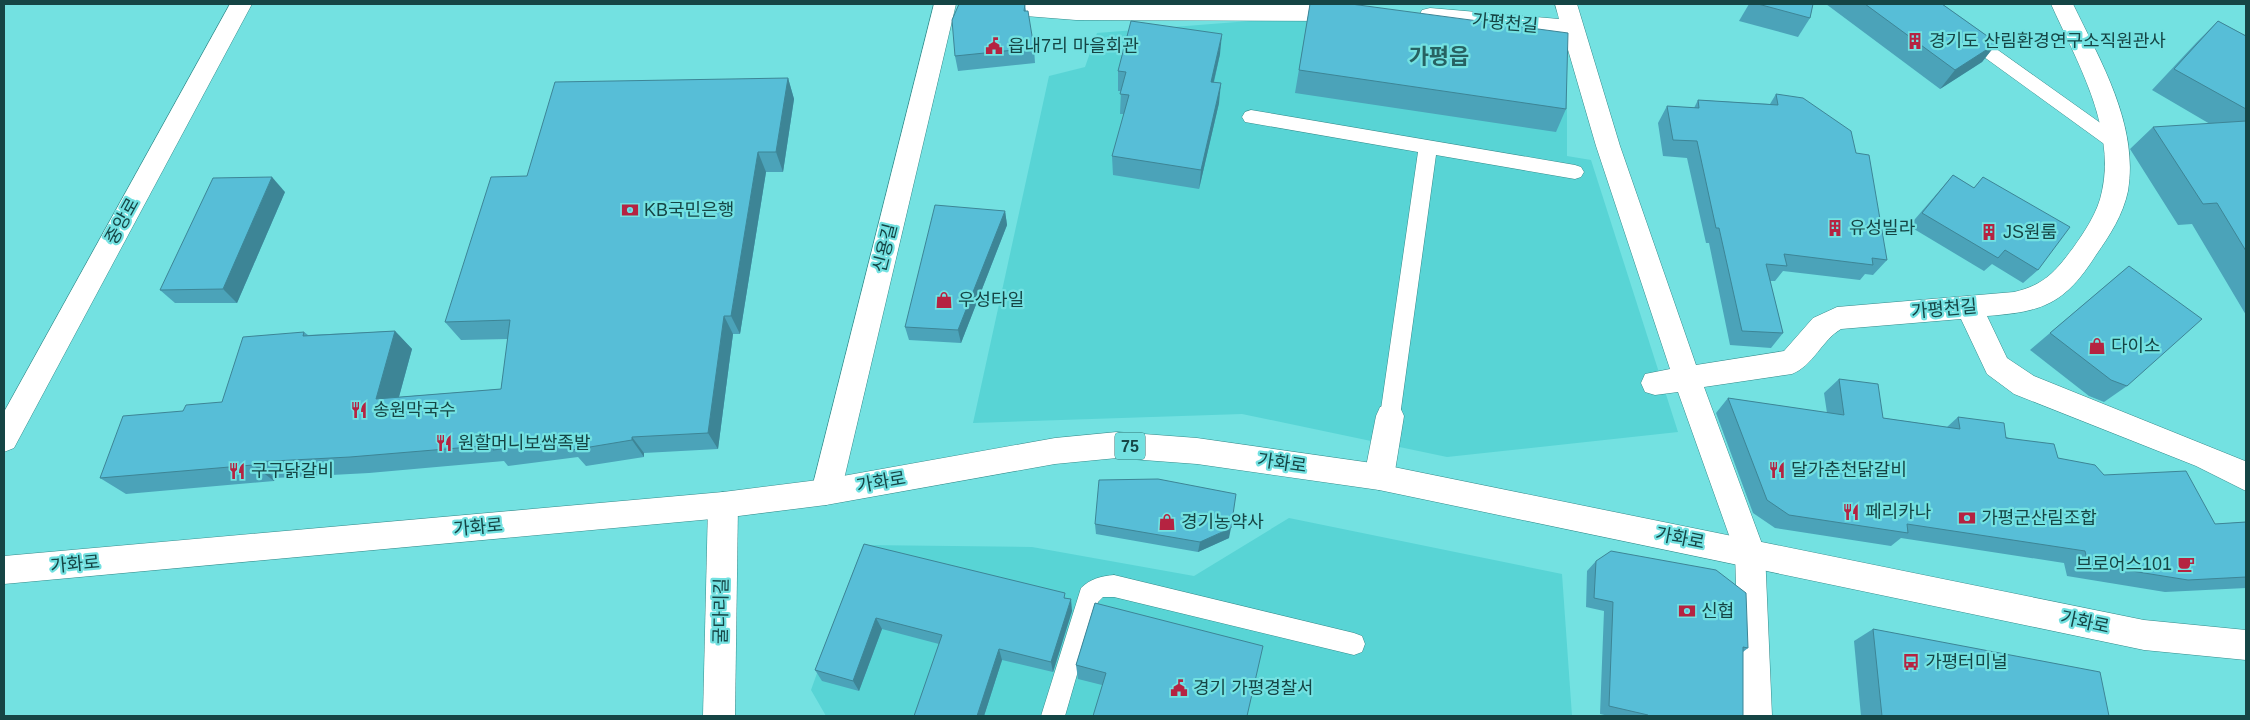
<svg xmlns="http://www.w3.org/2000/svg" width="2250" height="720" viewBox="0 0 2250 720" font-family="Arial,'Noto Sans KR',sans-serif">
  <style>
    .built { fill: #58d4d5 }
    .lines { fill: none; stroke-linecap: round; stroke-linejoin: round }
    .lane-casing { stroke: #358b8b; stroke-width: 1 }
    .street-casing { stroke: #358b8b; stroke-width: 1 }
    .secondary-casing { stroke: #358b8b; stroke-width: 1 }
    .primary-casing { stroke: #358b8b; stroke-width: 1 }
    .lane { fill: #fff; fill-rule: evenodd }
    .street { fill: #fff; fill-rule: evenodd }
    .secondary { fill: #fff; fill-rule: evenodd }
    .primary { fill: #fff; fill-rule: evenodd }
    .wall { fill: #4ba3b9 }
    .shaded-wall { fill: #3d8596 }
    .building { fill: #57bed7; stroke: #3d8596 }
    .labels { text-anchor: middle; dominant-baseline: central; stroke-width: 4.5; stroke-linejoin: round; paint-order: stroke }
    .shield { fill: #73e1e1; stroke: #317474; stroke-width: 1 }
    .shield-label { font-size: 16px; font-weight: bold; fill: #154545 }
    .street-label { font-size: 18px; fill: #154545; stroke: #73e1e1 }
    .poi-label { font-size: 18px; fill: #154545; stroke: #73e1e1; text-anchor: start }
    .district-label { font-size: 22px; font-weight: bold; fill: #276262; stroke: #73e1e1 }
  </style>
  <rect width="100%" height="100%" fill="#73e1e1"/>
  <g class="built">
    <polygon points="1288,18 1567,53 1567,156 1591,160 1678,432 1447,457 1242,414 973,423 1049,76 1085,67 1097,33"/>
    <polygon points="1289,518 1562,574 1572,716 826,716 811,690 863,545 1032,547 1194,576"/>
  </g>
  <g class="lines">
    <g class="lane-casing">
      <g id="lane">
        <polygon points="1968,31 1974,33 2123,139 2126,144 2123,149 2117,151 2111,149 1962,41 1960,37 1962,33"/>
        <polygon points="1251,110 1575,165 1581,167 1584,172 1581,177 1575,179 1436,155 1400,416 1397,422 1390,425 1383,422 1380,416 1418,152 1245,122 1242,117 1245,112"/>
        <path d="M 1114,575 L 1354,633 L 1362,636 L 1365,644 L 1362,652 L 1354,655 L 1114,597 L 1103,597 L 1098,602 L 1065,716 L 1041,716 L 1081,588 C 1090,579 1101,576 1114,575 Z"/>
      </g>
    </g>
    <g class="street-casing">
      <g id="street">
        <polygon points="934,4 956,4 841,492 836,501 826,505 816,501 811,492"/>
        <polygon points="965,4 1347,5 1355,7 1358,13 1355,19 1347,21 1076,20 976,12 968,10"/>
        <path d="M 1555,4 L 1577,4 L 1620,146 L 1696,365 L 1784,351 L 1813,318 L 1837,307 L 2014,292 C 2044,285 2055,272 2073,248 C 2085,231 2098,212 2102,191 C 2116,127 2076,60 2051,4 L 2073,4 C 2100,60 2139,125 2128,191 C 2123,215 2110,235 2096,255 C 2065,304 2043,312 1987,316 L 2007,358 L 2034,376 L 2245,461 L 2246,491 L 2196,466 L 2014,394 L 1987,374 L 1961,319 L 1841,329 C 1822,340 1813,366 1792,374 L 1704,387 L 1765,552 L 1772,716 L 1740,716 L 1735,552 L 1678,392 L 1655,395 L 1645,392 L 1641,383 L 1645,374 L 1670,369 L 1596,146 L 1564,36 L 1430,24 L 1422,22 L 1419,16 L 1422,10 L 1430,8 L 1559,19 Z"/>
        <polygon points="1390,404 1400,407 1404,416 1394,477 1389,486 1379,490 1369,486 1364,477 1376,416 1380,407"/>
        <polygon points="723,492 733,495 738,505 735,716 703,716 708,505 713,495"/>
      </g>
    </g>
    <g class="secondary-casing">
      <polygon id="secondary" points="230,4 252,4 14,448 4,452 4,412"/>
    </g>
    <g class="primary-casing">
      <polygon id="primary" points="1117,432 1197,438 1379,464 2144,620 2246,630 2246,660 2144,650 1379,490 1197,464 1117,458 1055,464 826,505 723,518 4,584 4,556 723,492 826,479 1055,438"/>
    </g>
    <use href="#lane" class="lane"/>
    <use href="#street" class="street"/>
    <use href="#secondary" class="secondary"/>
    <use href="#primary" class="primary"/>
  </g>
  <g class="wall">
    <polygon points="1025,4 1026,11 1034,48 1035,63 958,71 955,56"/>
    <polygon points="1310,4 1566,109 1556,132 1295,93"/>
    <polygon points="1749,4 1813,4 1810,18 1798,37 1739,21"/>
    <polygon points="1826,4 1942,4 1997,43 1982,62 1940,89"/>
    <polygon points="2218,21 2246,36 2246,315 2192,224 2178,225 2130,149 2153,127 2210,124 2152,90 2196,43"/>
    <polygon points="1220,54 1214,82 1219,103 1199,189 1113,175 1112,156 1124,114 1120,114 1121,91 1118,91 1118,71"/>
    <polygon points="788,78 794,99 783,172 766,172 740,334 733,334 718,449 644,453 644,457 586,466 578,457 508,466 504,461 369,473 275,478 274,481 126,494 100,478 183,411 222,402 304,332 308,335 395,331 412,349 399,397 501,389 508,339 461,340 445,322"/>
    <polygon points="1776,94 1856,153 1887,260 1873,275 1865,274 1860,280 1783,271 1775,281 1770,281 1783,333 1771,348 1730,345 1709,243 1706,243 1687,158 1663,156 1658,123 1667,106 1694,108 1698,100 1770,104"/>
    <polygon points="1953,175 1974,188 1983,177 2038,270 2023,283 1992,264 1984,271 1909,226"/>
    <polygon points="285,192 237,303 175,303 160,290"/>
    <polygon points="1005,211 1007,225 961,343 909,340 905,327"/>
    <polygon points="2129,266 2127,386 2104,402 2089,396 2030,350"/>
    <polygon points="1839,379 1883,418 1947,427 1958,417 2058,458 2104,475 2215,524 2246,522 2246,588 2165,592 2067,576 2064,563 1901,538 1891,546 1775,528 1753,513 1716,413 1728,398 1827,413 1824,393"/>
    <polygon points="1095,524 1229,538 1198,552 1096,534"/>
    <polygon points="864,544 1066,598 1072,611 1053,672 1002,660 984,716 914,716 939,644 882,629 859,691 822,681 815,670"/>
    <polygon points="1596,561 1748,648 1743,652 1743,716 1609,716 1600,714 1604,611 1586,607 1587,571"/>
    <polygon points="1095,603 1247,716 1102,685 1078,679 1076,665"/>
    <polygon points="1873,629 2109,716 1861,716 1854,641"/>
  </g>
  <g class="shaded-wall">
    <polygon points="1222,34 1220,54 1209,102 1211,82"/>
    <polygon points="1997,43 1982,62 1940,89 1955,70"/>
    <polygon points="788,78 794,99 783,172 776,152"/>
    <polygon points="1221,83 1219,103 1199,189 1201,170"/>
    <polygon points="758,152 766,172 740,334 731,316"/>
    <polygon points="272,177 285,192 237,303 223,289"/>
    <polygon points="1005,211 1007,225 961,343 958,330"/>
    <polygon points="724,316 733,334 718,449 708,433"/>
    <polygon points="395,331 412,349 394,415 376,399"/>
    <polygon points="632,437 644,453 644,457 632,440"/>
    <polygon points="254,462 275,478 274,481 253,465"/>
    <polygon points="1231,528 1229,538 1198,552 1200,542"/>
    <polygon points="1071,599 1072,611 1053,672 1051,662"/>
    <polygon points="876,618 882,629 859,691 853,681"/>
    <polygon points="999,649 1002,660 984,716 977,716"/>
  </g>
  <g class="building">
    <polygon points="959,4 1025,4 1024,11 1028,11 1034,48 955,56 952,20"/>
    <polygon points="1310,4 1351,4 1568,33 1566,109 1299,70"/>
    <polygon points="1758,4 1813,4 1810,18"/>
    <polygon points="1865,4 1942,4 1997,43 1955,70"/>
    <polygon points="1131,21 1222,34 1211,82 1221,83 1201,170 1112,156 1129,95 1120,94 1126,72 1118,71"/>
    <polygon points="2218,21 2246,36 2246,109 2174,69"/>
    <polygon points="788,78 776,152 758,152 731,316 724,316 708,433 632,437 632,440 572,450 573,440 493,450 494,445 350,457 254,462 253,465 100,478 123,416 183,411 186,405 222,402 243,337 304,332 303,336 395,331 376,399 501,389 510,320 445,322 491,177 527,176 555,82"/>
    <polygon points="1776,94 1803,98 1851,131 1856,153 1869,155 1887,260 1872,258 1873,265 1784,254 1787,266 1766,264 1783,333 1742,331 1719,228 1716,228 1697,141 1673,140 1667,106 1699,108 1698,100 1778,105"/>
    <polygon points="2246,121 2246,251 2217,203 2203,204 2153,127"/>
    <polygon points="1953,175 1974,188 1983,177 2070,227 2038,270 2005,250 1998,258 1922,213"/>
    <polygon points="272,177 223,289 160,290 213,178"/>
    <polygon points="935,205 1005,211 958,330 905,327"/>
    <polygon points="2129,266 2202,319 2127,386 2111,380 2050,333"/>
    <polygon points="1839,379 1878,384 1883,418 1960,429 1958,417 2004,423 2006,438 2054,444 2058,458 2095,465 2104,475 2186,471 2215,524 2246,522 2246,577 2188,580 2088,564 2085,551 1907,524 1908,533 1789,515 1767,500 1728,398 1844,415"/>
    <polygon points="1158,479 1236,494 1231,528 1200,542 1095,524 1099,480"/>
    <polygon points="864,544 1065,593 1064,598 1071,599 1051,662 999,649 977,716 914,716 942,635 876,618 853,681 815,670"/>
    <polygon points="1611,551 1716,570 1746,593 1748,648 1743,647 1743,716 1648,716 1648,715 1609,706 1613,602 1594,598 1596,561"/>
    <polygon points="1095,603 1263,646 1247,716 1093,716 1106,673 1076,665"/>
    <polygon points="1873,629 2100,672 2109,716 1882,716"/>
  </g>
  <defs>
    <g id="building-bare" transform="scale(1.35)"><path d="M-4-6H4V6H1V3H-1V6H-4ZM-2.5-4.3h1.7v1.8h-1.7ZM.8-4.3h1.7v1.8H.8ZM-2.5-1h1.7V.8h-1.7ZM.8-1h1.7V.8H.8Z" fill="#b52341" stroke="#73e1e1" stroke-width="2.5" paint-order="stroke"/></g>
    <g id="civic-bare" transform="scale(1.35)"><path d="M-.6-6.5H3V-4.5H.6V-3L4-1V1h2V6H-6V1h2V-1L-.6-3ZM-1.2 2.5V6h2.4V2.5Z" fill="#b52341" stroke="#73e1e1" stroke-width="2.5" paint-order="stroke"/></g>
    <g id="bank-bare" transform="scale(1.35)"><path d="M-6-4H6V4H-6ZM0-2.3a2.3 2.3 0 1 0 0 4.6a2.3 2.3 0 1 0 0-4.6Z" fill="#b52341" stroke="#73e1e1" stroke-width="2.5" paint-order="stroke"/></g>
    <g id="shop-bare" transform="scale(1.35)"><path d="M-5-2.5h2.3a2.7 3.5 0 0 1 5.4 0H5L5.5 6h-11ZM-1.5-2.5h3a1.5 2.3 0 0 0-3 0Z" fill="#b52341" stroke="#73e1e1" stroke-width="2.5" paint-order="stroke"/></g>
    <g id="restaurant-bare" transform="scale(1.35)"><path d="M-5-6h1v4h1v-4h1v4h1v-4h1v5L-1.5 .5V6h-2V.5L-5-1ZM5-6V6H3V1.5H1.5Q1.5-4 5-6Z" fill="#b52341" stroke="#73e1e1" stroke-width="2.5" paint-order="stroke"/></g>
    <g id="cafe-bare" transform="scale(1.35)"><path d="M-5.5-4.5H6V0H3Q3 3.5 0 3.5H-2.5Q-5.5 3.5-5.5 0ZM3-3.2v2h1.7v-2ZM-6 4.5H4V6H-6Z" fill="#b52341" stroke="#73e1e1" stroke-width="2.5" paint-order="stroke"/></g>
    <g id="bus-bare" transform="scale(1.35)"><path d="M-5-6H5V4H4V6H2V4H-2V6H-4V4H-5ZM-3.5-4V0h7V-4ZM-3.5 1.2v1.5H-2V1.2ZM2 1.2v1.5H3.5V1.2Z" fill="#b52341" stroke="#73e1e1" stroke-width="2.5" paint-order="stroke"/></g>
  </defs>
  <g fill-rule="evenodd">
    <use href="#building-bare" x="1915" y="41"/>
    <use href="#civic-bare" x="994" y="46"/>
    <use href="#bank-bare" x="630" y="210"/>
    <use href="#building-bare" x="1835" y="228"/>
    <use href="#building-bare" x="1989" y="232"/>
    <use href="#shop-bare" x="944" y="300"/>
    <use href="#shop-bare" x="2097" y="346"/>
    <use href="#restaurant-bare" x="359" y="410"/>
    <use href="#restaurant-bare" x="444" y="443"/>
    <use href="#restaurant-bare" x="1777" y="470"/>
    <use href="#restaurant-bare" x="237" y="471"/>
    <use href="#restaurant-bare" x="1851" y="512"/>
    <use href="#bank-bare" x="1967" y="518"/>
    <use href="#shop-bare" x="1167" y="522"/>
    <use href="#cafe-bare" x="2186" y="564"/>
    <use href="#bank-bare" x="1687" y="611"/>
    <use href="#bus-bare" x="1911" y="662"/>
    <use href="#civic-bare" x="1179" y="688"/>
  </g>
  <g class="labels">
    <rect class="shield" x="1115" y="432.5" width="30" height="27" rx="4"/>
    <g class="shield-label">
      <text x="1130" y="446">75</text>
    </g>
    <g class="street-label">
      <text transform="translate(1505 23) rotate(5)">가평천길</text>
      <text transform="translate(122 221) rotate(-61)">중앙로</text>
      <text transform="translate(885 248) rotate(-76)">신용길</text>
      <text transform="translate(1944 309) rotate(-5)">가평천길</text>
      <text transform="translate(1282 463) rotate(8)">가화로</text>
      <text transform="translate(881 482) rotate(-10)">가화로</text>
      <text transform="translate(478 527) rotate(-5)">가화로</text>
      <text transform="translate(1680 538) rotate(11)">가화로</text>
      <text transform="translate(75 564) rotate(-5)">가화로</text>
      <text transform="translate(721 611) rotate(-89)">굴다리길</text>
      <text transform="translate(2085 622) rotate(12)">가화로</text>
    </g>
    <g class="poi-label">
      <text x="1929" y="41">경기도 산림환경연구소직원관사</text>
      <text x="1008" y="46">읍내7리 마을회관</text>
      <text x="644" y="210">KB국민은행</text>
      <text x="1849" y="228">유성빌라</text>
      <text x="2003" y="232">JS원룸</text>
      <text x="958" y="300">우성타일</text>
      <text x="2111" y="346">다이소</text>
      <text x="373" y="410">송원막국수</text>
      <text x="458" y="443">원할머니보쌈족발</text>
      <text x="1791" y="470">달가춘천닭갈비</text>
      <text x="251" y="471">구구닭갈비</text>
      <text x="1865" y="512">페리카나</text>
      <text x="1981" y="518">가평군산림조합</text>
      <text x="1181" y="522">경기농약사</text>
      <text x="2172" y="564" text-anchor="end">브로어스101</text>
      <text x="1701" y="611">신협</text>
      <text x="1925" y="662">가평터미널</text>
      <text x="1193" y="688">경기 가평경찰서</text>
    </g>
    <g class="district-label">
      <text x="1439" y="56">가평읍</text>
    </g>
  </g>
  <rect width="2250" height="720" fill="none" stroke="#154545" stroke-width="10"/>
</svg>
